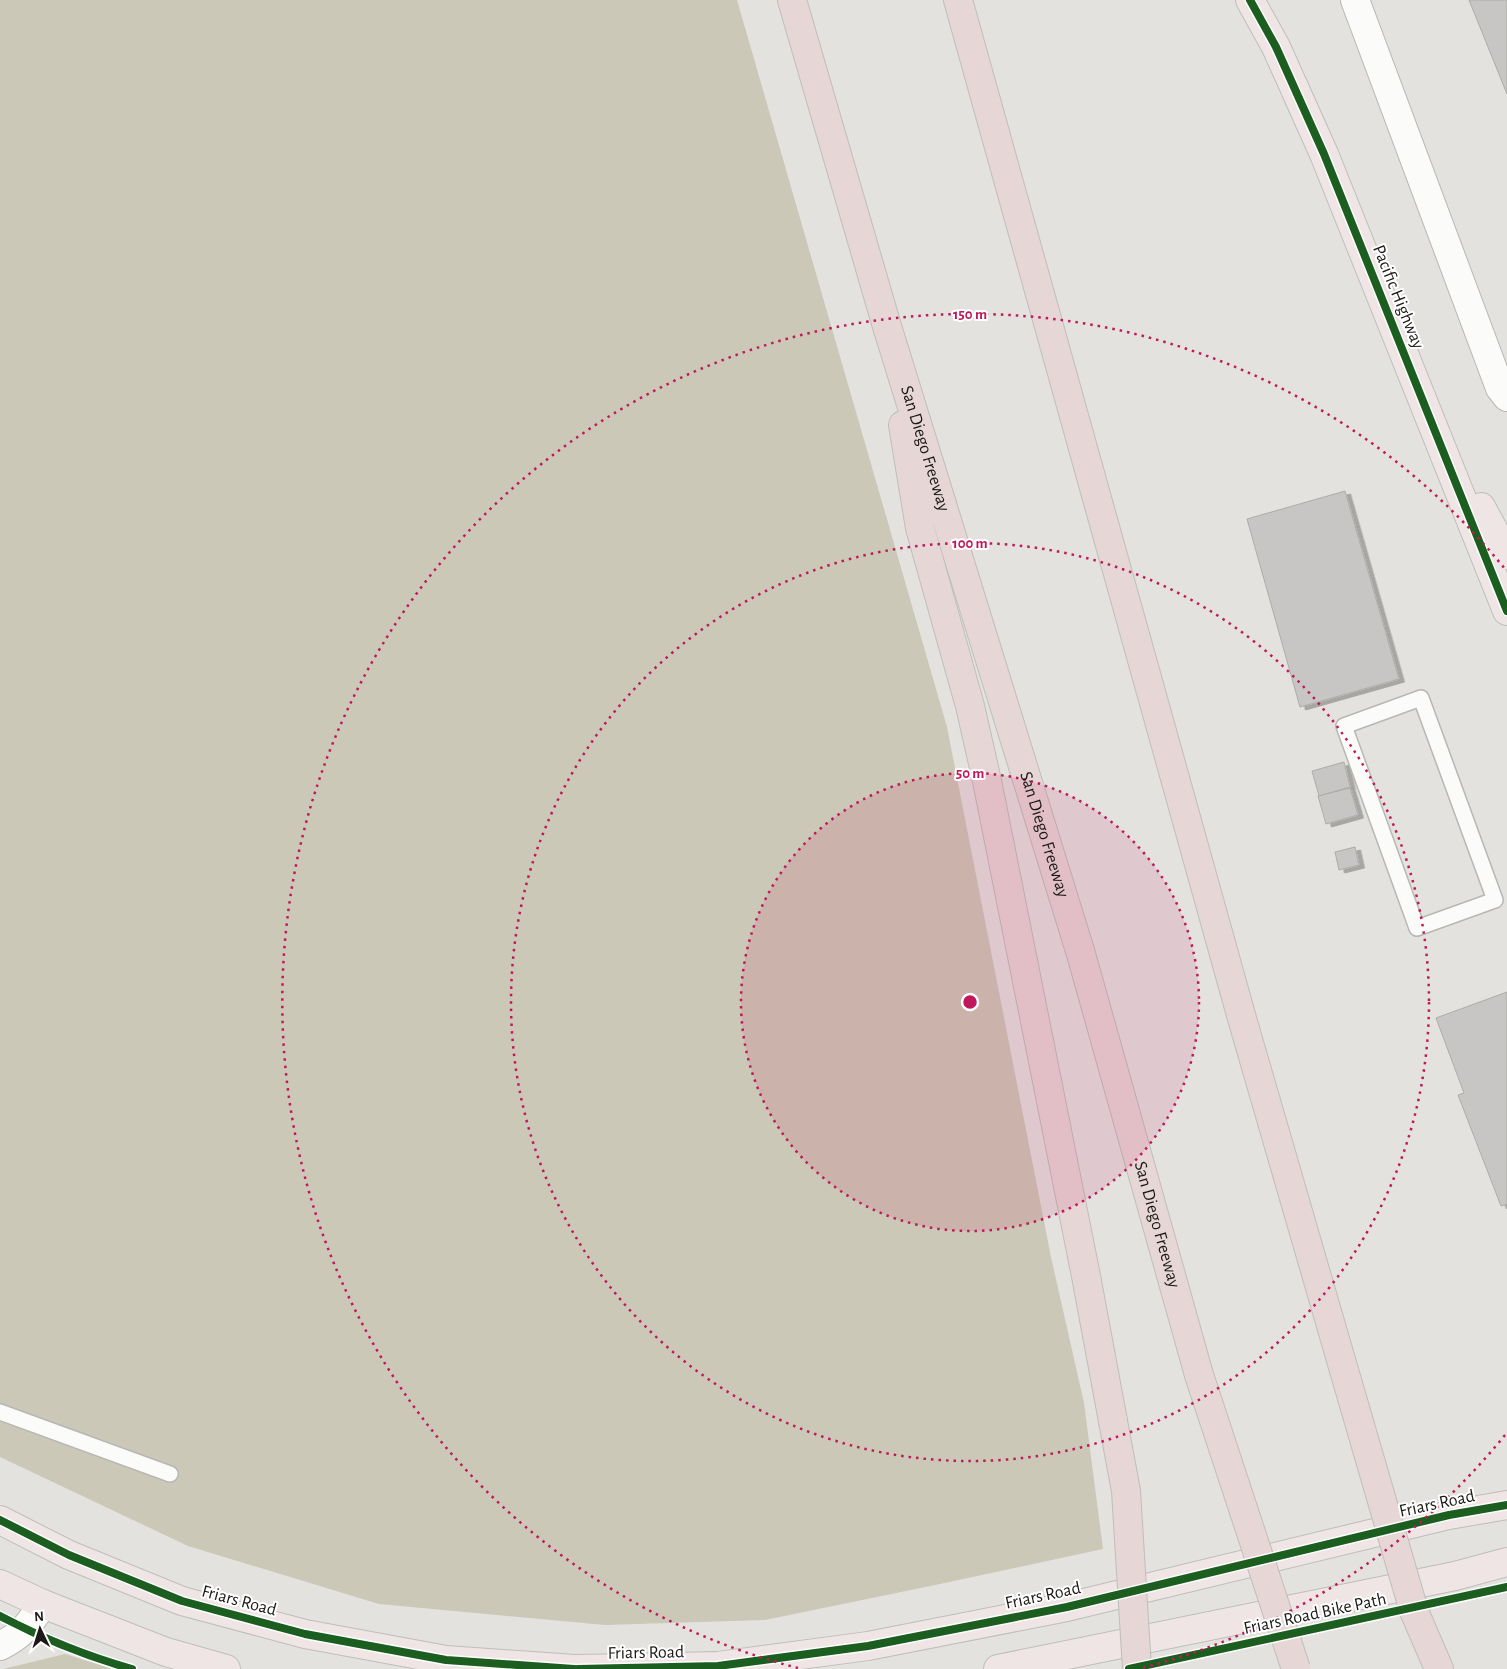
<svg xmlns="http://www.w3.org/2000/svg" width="1507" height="1669" viewBox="0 0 1507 1669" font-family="'Alegreya Sans',sans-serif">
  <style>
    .green { fill: #ccc8b7 }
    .building { fill: #c8c6c4; stroke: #adaca9; filter: url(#shadow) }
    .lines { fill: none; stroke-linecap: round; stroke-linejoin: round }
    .lane-casing { stroke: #b8b7b4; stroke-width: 18 }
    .street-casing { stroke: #b8b7b4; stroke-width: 30 }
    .primary-casing { stroke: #bebebc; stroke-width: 30 }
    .highway-casing { stroke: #bebebc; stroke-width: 30 }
    .lane { stroke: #fbfbfa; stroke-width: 15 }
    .street { stroke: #fbfbfa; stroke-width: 28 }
    .primary { stroke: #eee5e4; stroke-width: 28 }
    .highway { stroke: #e6d6d6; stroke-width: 28 }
    .highway-bridge-casing { stroke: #bebebc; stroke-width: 30; stroke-linecap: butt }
    .highway-bridge { stroke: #e6d6d6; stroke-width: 28 }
    .cycleway-casing { stroke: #fff; stroke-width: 11 }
    .cycleway { stroke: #1b5e20; stroke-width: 8 }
    .ring { fill: none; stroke: #c2185b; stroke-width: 2.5; stroke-dasharray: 2.5 5 }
    .labels { text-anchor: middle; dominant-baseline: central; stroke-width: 4; stroke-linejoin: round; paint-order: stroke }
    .street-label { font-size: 18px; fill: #1b1a17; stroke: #fff }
    .centre { fill: #c2185b; stroke: #fff; stroke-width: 2.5 }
    .ring-label { font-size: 15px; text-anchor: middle; font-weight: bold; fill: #c2185b; stroke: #fff; stroke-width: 4; stroke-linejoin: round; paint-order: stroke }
  </style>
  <defs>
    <filter id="shadow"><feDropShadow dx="5.5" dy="3" stdDeviation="0" flood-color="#0004"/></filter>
  </defs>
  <rect width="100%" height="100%" fill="#e3e2de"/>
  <g class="green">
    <polygon points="0,0 737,0 947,727 1051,1257 1084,1403 1103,1549 940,1584 765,1620 605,1625 379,1604 188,1546 0,1457"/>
    <polygon points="65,1654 113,1669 3,1669"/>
  </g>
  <g class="building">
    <polygon points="1469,0 1507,0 1507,94"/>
    <polygon points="1345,491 1399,679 1300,707 1247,519"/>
    <polygon points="1344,762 1350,787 1319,796 1312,771"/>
    <polygon points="1350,788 1358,815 1326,824 1318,796"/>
    <polygon points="1355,847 1359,865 1339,870 1335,852"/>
    <polygon points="1507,992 1507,1204 1501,1206 1458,1095 1464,1093 1436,1018"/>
  </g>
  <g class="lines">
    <g class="lane-casing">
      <g id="lane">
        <polygon points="1421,698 1495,900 1417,928 1344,726"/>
        <polyline points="0,1412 170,1474"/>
      </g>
    </g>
    <g class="street-casing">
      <g id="street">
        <polyline points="1355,0 1500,388 1507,397"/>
        <path d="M 0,1646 C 24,1634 28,1625 43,1604"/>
      </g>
    </g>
    <g class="primary-casing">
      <g id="primary">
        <polyline points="1250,0 1276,47 1324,154 1507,611"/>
        <polyline points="1481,507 1507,555"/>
        <polyline points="0,1520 69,1555 182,1601 305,1634 446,1660 574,1669"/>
        <polyline points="0,1584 43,1604 166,1652 226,1669"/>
        <polyline points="578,1669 718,1666 868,1646 1067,1607 1449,1515 1507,1505"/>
        <polyline points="998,1669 1455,1576 1507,1562"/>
      </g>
    </g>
    <g class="highway-casing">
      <g id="highway">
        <path id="s1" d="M 792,0 L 886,323 L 1081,954 L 1199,1375"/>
        <polyline points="958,0 1243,1022 1348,1384"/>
        <polyline points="903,425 920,528 970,706 987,781 1086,1276 1113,1421"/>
        <polyline points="1414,1611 1439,1669"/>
      </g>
    </g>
    <use href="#lane" class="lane"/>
    <use href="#street" class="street"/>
    <use href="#primary" class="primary"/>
    <use href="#highway" class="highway"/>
    <g class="highway-bridge-casing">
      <g id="highway-bridge">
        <polyline points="1199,1375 1296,1669"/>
        <polyline points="1348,1384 1414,1611"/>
        <polyline points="1113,1421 1126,1491 1137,1669"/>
      </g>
    </g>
    <use href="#highway-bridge" class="highway-bridge"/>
    <g class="cycleway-casing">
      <g id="cycleway">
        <polyline points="1250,0 1276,47 1324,154 1507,611"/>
        <polyline points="0,1520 69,1555 182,1601 305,1634 446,1660 574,1669"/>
        <path d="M 0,1616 C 42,1638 86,1656 132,1669"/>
        <polyline points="578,1669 718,1666 868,1646 1067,1607 1449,1515 1507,1505"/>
        <polyline points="1129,1669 1507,1587"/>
      </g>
    </g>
    <use href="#cycleway" class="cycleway"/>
  </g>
  <circle cx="970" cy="1002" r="229" fill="#c2185b" fill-opacity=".12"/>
  <g class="ring">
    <circle cx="970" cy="1002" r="229"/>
    <circle cx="970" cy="1002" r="459"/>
    <path d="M1505 1435A688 688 0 0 1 1142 1668M798 1668A688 688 0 1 1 1505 569"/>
  </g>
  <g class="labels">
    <g class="street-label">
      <text transform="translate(1398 297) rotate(68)">Pacific Highway</text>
      <text stroke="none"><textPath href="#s1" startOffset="468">San Diego Freeway</textPath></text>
      <text stroke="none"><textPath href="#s1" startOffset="872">San Diego Freeway</textPath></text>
      <text stroke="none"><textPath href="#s1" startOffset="1278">San Diego Freeway</textPath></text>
      <text transform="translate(1437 1504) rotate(-12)">Friars Road</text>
      <text transform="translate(1043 1596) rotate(-12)">Friars Road</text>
      <text transform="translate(239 1601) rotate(15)">Friars Road</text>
      <text transform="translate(1315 1614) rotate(-12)">Friars Road Bike Path</text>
      <text transform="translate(646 1653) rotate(-1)">Friars Road</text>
    </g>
  </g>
  <circle cx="970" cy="1002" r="8" class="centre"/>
  <g class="ring-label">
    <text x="970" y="319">150 m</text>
    <text x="970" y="548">100 m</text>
    <text x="970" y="778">50 m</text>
  </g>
  <g transform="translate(40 1629) rotate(356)" stroke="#ffffff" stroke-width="4" paint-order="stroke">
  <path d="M0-4L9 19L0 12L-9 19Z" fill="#1b1a17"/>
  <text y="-8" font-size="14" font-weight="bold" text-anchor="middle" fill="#1b1a17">N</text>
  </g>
</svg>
